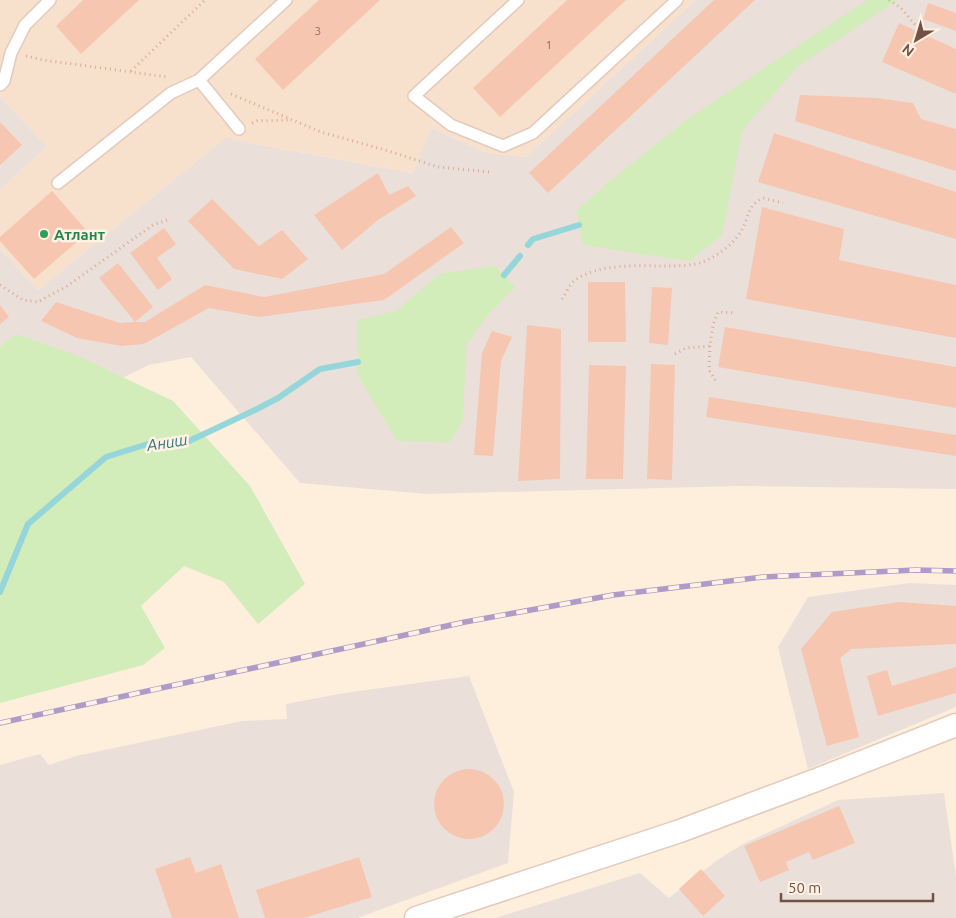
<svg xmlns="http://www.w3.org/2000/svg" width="956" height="918" viewBox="0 0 956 918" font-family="Ubuntu,sans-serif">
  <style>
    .residential { fill: #f8e1cc }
    .industrial { fill: #ebe0d9 }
    .green { fill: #d2ecba }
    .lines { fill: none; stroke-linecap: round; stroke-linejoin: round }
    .stream { stroke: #95d6db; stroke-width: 6 }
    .building { fill: #f6c6b1 }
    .service-casing { stroke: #e4cabb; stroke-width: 14 }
    .minor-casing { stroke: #e4cabb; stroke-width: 25 }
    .path { stroke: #daaa95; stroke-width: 3; stroke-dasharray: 1 4; stroke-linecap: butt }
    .service { stroke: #fff; stroke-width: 11 }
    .minor { stroke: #fff; stroke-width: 22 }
    .rail-casing { stroke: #af9bc7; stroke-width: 5.5 }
    .rail { stroke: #fff2e4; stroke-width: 4; stroke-dasharray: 11; stroke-linecap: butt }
    .leisure-dot { fill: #2e9e5b; stroke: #fff2e4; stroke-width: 2 }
    .labels { text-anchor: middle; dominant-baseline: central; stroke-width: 5; stroke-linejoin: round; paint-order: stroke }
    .number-label { font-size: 12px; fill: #956e5e }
    .leisure-label { font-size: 15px; font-weight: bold; fill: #27864d; stroke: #fff2e4; text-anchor: start }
    .water-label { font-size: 16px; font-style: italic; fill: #36777c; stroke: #fff2e4 }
  </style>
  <rect width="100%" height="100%" fill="#feeedc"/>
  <polygon class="residential" points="0,0 695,0 526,157 487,153 431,128 414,173 225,138 38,290 0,249 0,190 47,147 0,96"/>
  <g class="industrial">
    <polygon points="695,0 956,0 956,489 738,486 427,494 300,483 191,357 149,365 0,437 0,249 38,290 225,138 413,173 431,128 487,153 526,157"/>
    <polygon points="0,96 47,147 0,190"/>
    <polygon points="909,583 956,585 956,707 808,769 778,647 808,597"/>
    <polygon points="469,676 514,792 508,863 357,918 0,918 0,765 40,754 49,765 76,756 242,721 287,719 286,704 344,693"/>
    <polygon points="944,793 956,876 956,918 495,918 640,873 669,898 716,861 743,844 838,800"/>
  </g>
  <g class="green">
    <polygon points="867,0 897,0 796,68 742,131 722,235 689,261 583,245 576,211 611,180 689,118"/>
    <polygon points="495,266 515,287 487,316 466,345 463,420 450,442 397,441 358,376 358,320 396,311 440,274"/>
    <polygon points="16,334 78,356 173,401 250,486 305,584 258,624 224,582 184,566 141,606 165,648 143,665 0,703 0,347"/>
  </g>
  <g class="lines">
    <g class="stream">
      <polyline points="528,245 533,239 579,225"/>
      <polyline points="504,275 520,256"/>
      <polyline points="0,592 28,524 106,457 151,443 187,442 255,410 278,398 320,369 358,362"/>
    </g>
  </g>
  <g class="building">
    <polygon points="83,0 139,0 81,54 56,26"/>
    <polygon points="319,0 380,0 283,90 255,59"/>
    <polygon points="567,0 626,0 500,117 473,88"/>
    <polygon points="714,0 755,0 548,193 529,173"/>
    <polygon points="928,3 956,13 956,31 923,19"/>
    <polygon points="899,23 956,49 956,94 882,62"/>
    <polygon points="800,95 877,98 913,103 921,119 956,129 956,171 795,121"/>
    <polygon points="0,122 22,145 0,165"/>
    <polygon points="774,133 956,192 956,239 758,182"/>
    <polygon points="378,173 389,195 408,186 416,196 378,220 342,250 314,215"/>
    <polygon points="52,191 88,232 34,279 0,241 0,237"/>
    <polygon points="212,199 259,246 282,230 308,259 282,279 234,269 188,221"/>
    <polygon points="762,207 844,229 839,260 956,285 956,338 746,299"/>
    <polygon points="451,227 464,243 384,300 259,317 209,308 144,344 121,346 77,338 41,321 56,302 120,323 135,322 99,278 118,263 153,307 135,322 145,322 205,285 264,297 384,274"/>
    <polygon points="164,228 176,244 157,258 172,279 158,290 130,253"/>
    <polygon points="588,282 625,282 626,342 588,342"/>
    <polygon points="652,287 672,288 668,345 649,343"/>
    <polygon points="0,305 9,317 0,324"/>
    <polygon points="527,325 561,329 560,479 518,481"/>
    <polygon points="725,327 956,367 956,408 718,367"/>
    <polygon points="492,331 512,337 501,361 493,456 474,455 482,353"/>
    <polygon points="651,364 675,365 672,480 647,479"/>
    <polygon points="589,365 626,366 623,479 586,479"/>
    <polygon points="709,397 956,435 956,456 706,417"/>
    <polygon points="899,602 956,606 956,644 851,649 840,658 859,737 827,746 801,649 832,612"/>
    <polygon points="956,667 956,693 878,716 867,676 887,670 892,686"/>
    <circle cx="469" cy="804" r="35"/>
    <polygon points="839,806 855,843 813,860 809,852 786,862 789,870 760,882 744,846"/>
    <polygon points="190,857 196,873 221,864 239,918 172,918 155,869"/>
    <polygon points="359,857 372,897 304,918 265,918 256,890"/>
    <polygon points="701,869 725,896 703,916 679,889"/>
  </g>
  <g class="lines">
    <g class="service-casing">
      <g id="service">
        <polyline points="518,0 414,96 451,125 503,146 533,133 677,0"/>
        <polyline points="199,80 239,129"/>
        <polyline points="0,85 4,81 11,53 25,25 50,0"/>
        <polyline points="58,183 171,93 199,80 286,0"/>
      </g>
    </g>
    <g class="minor-casing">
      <polyline id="minor" points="416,918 680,831 819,779 956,725"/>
    </g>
    <g class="path">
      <polyline points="889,0 901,8 916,26"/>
      <polyline points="26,56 43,60 168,77"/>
      <polyline points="131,71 205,0"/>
      <polyline points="231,94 321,132 385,150 438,167 490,172"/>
      <polyline points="252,123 257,121 290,120"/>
      <polyline points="0,285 23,300 38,302 67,286 153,225 170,219"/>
      <path d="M 562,299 C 566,293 570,284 575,280 C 600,263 636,266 665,266 C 677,266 691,266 703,262 C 717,256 733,245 741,231 C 750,217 746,206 763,198 L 783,203"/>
      <polyline points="710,346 709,370 717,383"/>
      <polyline points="675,354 686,348 710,346 713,325 718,312 735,313"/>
    </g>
    <use href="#service" class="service"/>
    <use href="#minor" class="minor"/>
    <g class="rail-casing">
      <polyline id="rail" points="0,723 465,622 613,595 763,577 916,570 956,571"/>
    </g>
    <use href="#rail" class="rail"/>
  </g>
  <circle class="leisure-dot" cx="44" cy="234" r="5"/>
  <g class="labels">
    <g class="number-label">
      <text x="318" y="30">3</text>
      <text x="549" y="44">1</text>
    </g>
    <g class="leisure-label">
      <text x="54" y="234">Атлант</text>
    </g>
    <g class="water-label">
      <text transform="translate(167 442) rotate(-9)">Аниш</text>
    </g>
  </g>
  <g transform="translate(916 40) rotate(218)" stroke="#fff2e4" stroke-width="4" paint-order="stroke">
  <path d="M0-4L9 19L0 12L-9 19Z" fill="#755143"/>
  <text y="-8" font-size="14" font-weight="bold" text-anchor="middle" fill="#755143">N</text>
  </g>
  <path d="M781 893v8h152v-8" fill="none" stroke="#755143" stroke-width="2.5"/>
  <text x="788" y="893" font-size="15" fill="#755143" stroke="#fff2e4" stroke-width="4" paint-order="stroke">50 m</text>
</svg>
